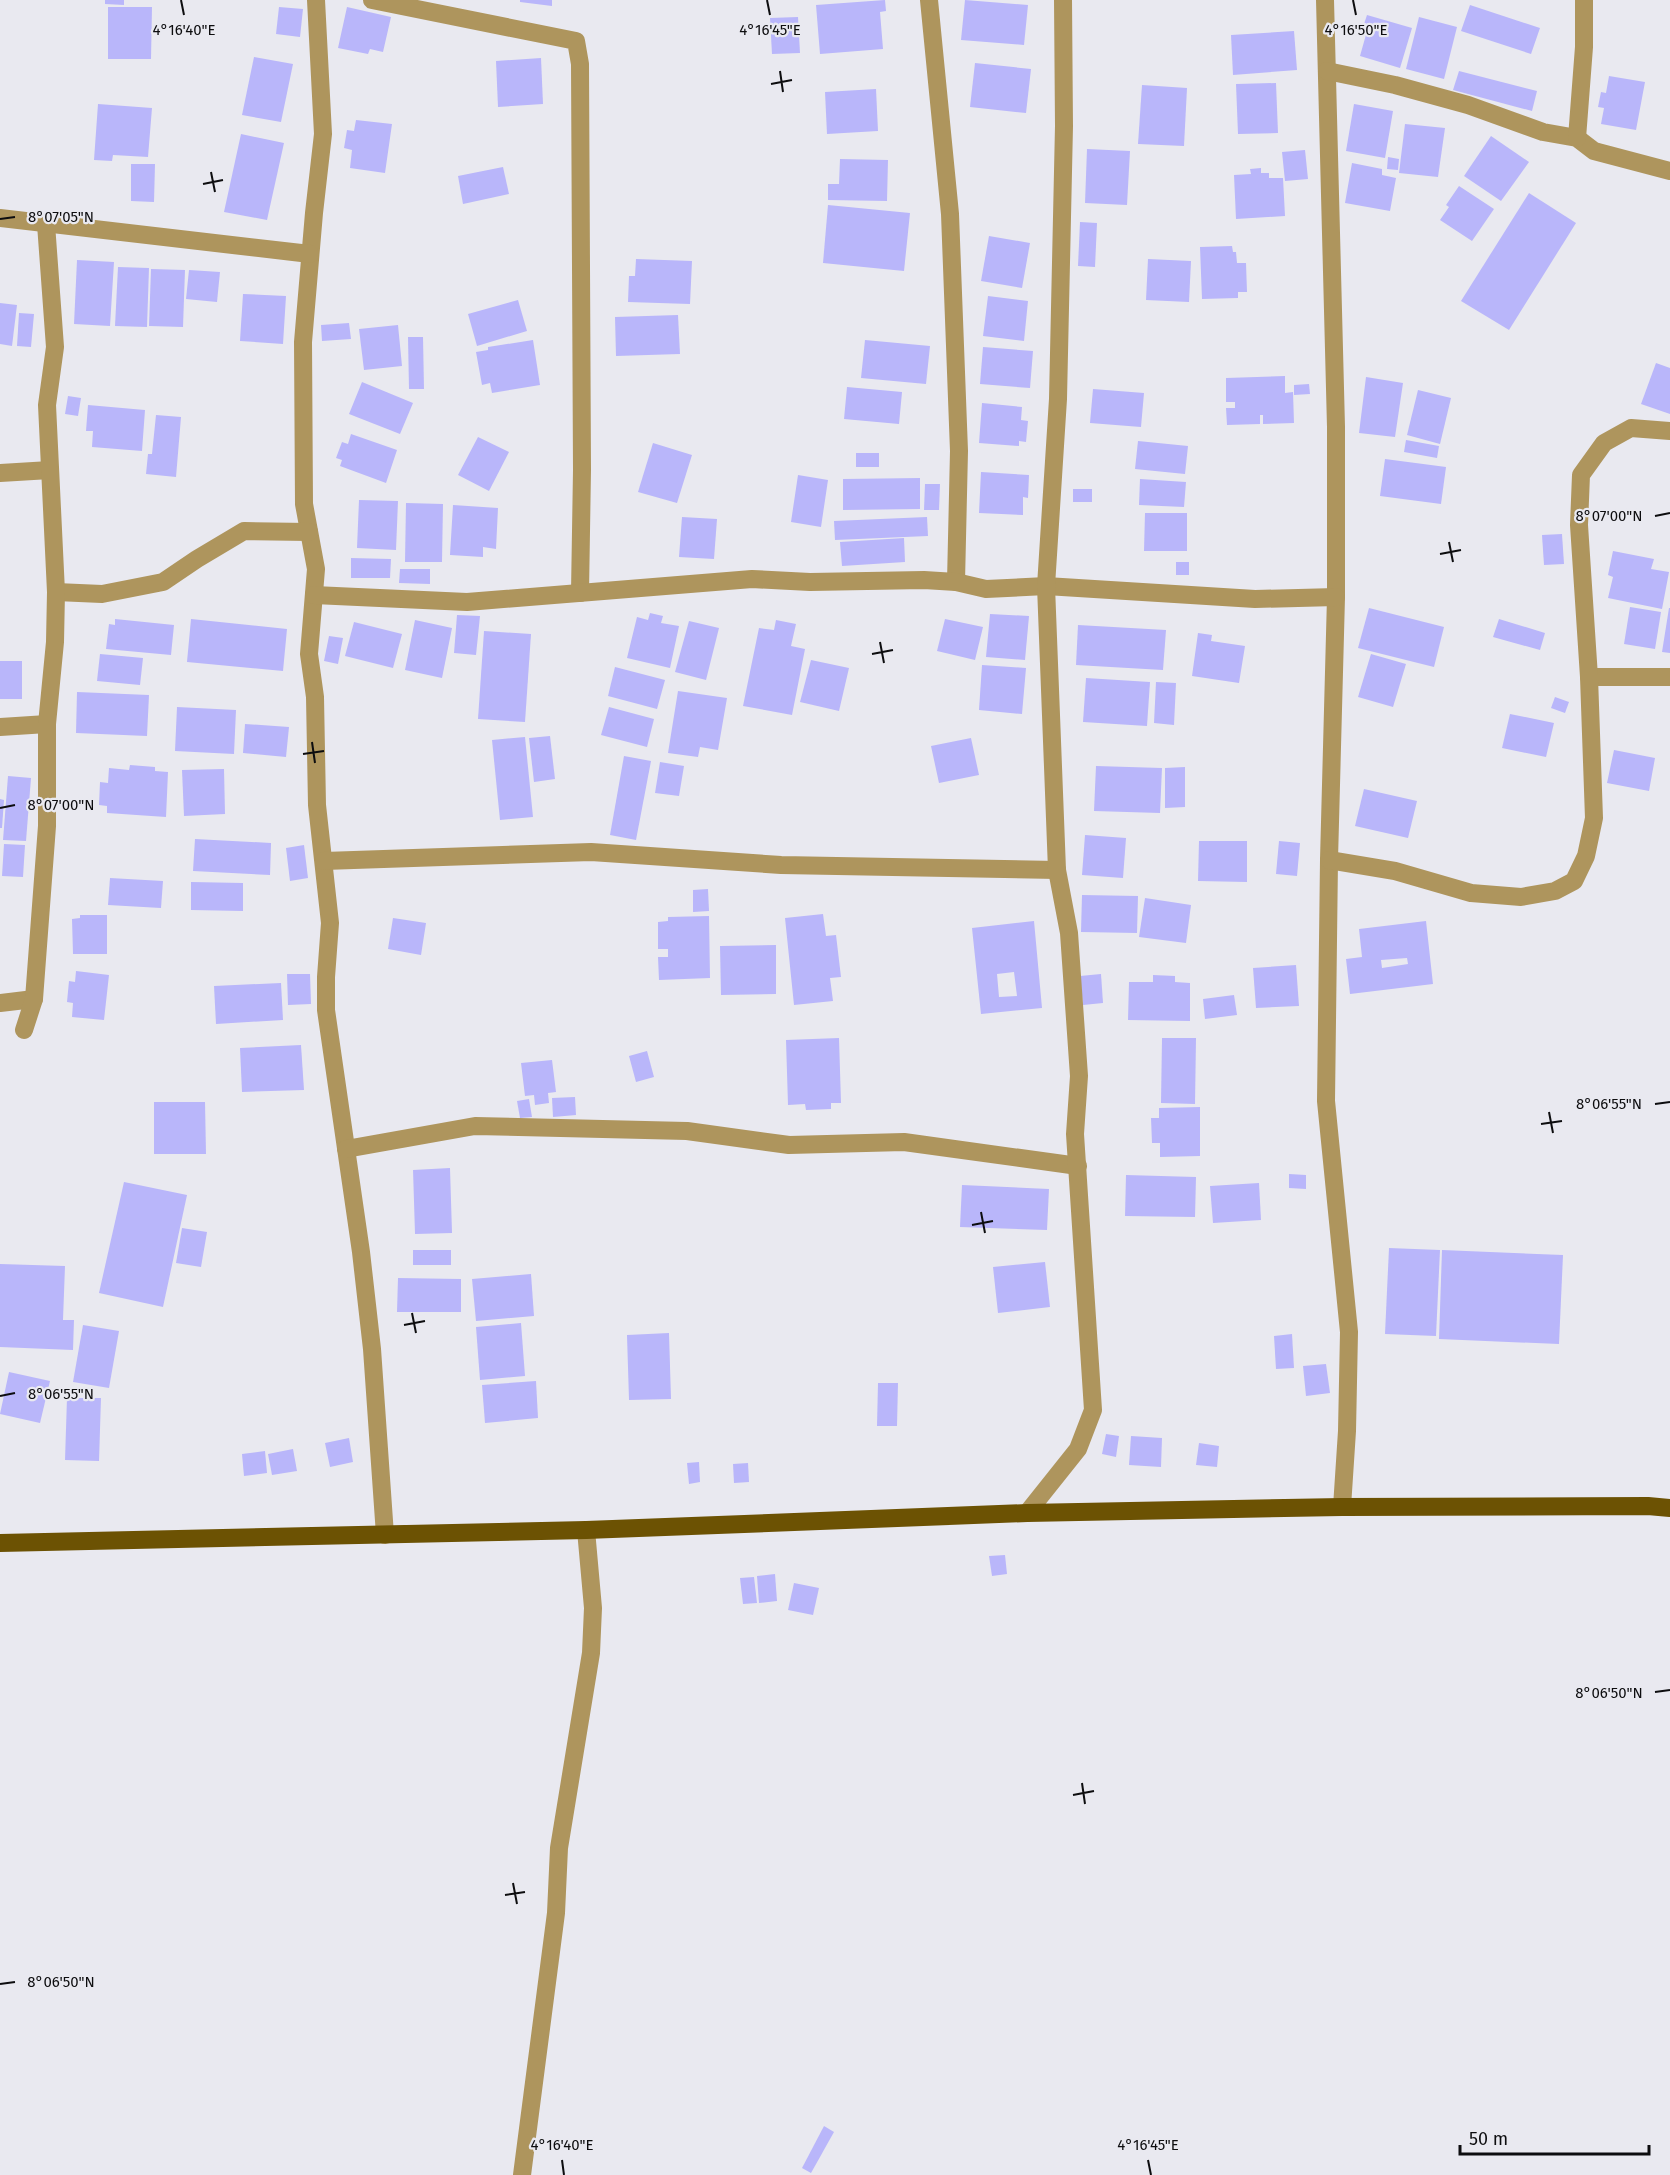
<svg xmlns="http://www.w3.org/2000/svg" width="1670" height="2175" viewBox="0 0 1670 2175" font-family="'Fira Sans',sans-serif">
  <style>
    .building { fill: #b9b6fa; fill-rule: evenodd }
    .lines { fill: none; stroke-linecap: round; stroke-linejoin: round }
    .minor { stroke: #ae955d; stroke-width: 18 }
    .major { stroke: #6c5203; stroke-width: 18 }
    .ticks { fill: none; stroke: #0d0d0f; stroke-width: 2 }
    .ticks-label { font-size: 15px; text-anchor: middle; fill: #0d0d0f; stroke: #e9e9f0; stroke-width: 4.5; stroke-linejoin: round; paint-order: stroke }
  </style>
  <rect width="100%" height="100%" fill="#e9e9f0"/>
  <g class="building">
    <polygon points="105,0 124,0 124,5 105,4"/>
    <polygon points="520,0 552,0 552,6 520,2"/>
    <polygon points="885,0 886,11 880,12 883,49 820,54 816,5"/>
    <polygon points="965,0 1028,5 1024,45 961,40"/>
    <polygon points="1470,5 1540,28 1531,54 1461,31"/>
    <polygon points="108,7 152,7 151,59 108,59"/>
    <polygon points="279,7 303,9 300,37 276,34"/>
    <polygon points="347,7 391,17 383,52 370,49 368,54 338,48"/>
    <polygon points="1367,15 1412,28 1400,68 1360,56 1367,31 1362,30"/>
    <polygon points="798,17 800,53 772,54 770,18"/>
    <polygon points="1419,17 1457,27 1444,79 1406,69"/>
    <polygon points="1294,31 1297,70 1233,75 1231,35"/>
    <polygon points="254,57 293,64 281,122 242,115"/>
    <polygon points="541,58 543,104 498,107 496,61"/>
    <polygon points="975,63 1031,69 1026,113 970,107"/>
    <polygon points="1459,71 1537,91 1532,111 1453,90"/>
    <polygon points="1609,76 1645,82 1636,130 1601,124 1604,108 1598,107 1601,92 1606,93"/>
    <polygon points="1276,83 1278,133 1238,134 1236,84"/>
    <polygon points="1142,85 1187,88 1184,146 1138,144"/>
    <polygon points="876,89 878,131 827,134 825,92"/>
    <polygon points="98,104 152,108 148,157 113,155 112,161 94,160"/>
    <polygon points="1354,104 1393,111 1385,158 1346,151"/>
    <polygon points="356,120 392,124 385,173 350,168 352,150 344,148 347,130 354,131"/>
    <polygon points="1405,124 1445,128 1438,177 1399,173"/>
    <polygon points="241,134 284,143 267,220 224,212"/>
    <polygon points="1491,136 1529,162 1501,201 1464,176"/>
    <polygon points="1087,149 1130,151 1127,205 1085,203"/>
    <polygon points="1305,150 1308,179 1285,181 1282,152"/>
    <polygon points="1388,157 1399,159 1398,170 1387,169"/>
    <polygon points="840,159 888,160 887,201 828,200 828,184 839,184"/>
    <polygon points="1352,163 1382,169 1382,175 1396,178 1390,211 1345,203"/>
    <polygon points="131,164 155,164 154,202 131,201"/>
    <polygon points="503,167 509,194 463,204 458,176"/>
    <polygon points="1261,168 1261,173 1269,173 1269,178 1283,178 1285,216 1236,219 1234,175 1251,174 1250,169"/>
    <polygon points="1459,186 1494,209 1472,241 1440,220 1449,207 1446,205"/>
    <polygon points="1529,193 1576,223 1509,330 1461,301"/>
    <polygon points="828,205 910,213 904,271 823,263"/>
    <polygon points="1080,222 1097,223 1095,267 1078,266"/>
    <polygon points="989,236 1030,243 1022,288 981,281"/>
    <polygon points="1232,246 1233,252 1236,252 1237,263 1246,263 1247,292 1238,292 1238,298 1202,299 1200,247"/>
    <polygon points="636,259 692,261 690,304 628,302 629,276 635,276"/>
    <polygon points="1148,259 1191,261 1189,302 1146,300"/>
    <polygon points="77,260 114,262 110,326 74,324"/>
    <polygon points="118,267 149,268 147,327 115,326"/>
    <polygon points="151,269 185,270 183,327 149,326"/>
    <polygon points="189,270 220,272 217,302 186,299"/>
    <polygon points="243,294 286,296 283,344 240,341"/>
    <polygon points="988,296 1028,301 1024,341 983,336"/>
    <polygon points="518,300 527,331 477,346 468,314"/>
    <polygon points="0,303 17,305 12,346 0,344"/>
    <polygon points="19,313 34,314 31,347 17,346"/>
    <polygon points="678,315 680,354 616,356 615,317"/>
    <polygon points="349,323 351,339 322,341 321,325"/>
    <polygon points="398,325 402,366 364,370 359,329"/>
    <polygon points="408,337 423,337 424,389 409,389"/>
    <polygon points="533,340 540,385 492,393 490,383 482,385 476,352 488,350 488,347"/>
    <polygon points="865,340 930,346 926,384 861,378"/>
    <polygon points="983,347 1033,351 1030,388 980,384"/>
    <polygon points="1656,363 1670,368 1670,414 1641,404"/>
    <polygon points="1285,376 1285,393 1293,392 1294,423 1263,424 1263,415 1260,415 1260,424 1227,425 1226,408 1235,408 1235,402 1226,402 1226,378"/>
    <polygon points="1366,377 1403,383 1395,437 1359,433"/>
    <polygon points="362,382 413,403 400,434 349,414"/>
    <polygon points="1309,384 1310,394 1294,395 1294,385"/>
    <polygon points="847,387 902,392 899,424 844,419"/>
    <polygon points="1093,389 1144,393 1141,427 1090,423"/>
    <polygon points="1418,390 1451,398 1440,444 1407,435"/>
    <polygon points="68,396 81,398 78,416 65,414"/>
    <polygon points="982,403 1022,407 1021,420 1028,421 1026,442 1019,441 1019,446 979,443"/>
    <polygon points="88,405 145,410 142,451 92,447 93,431 86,431"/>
    <polygon points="156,415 181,417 176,477 146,474 148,454 152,454"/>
    <polygon points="351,434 397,450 386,483 340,466 342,460 336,458 342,442 348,444"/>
    <polygon points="478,437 509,452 489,491 458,475"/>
    <polygon points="1406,440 1439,446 1437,458 1404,452"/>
    <polygon points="1138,441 1188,446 1185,474 1135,469"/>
    <polygon points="653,443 692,455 677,503 638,492"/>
    <rect x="856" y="453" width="23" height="14"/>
    <polygon points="1385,459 1446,467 1441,504 1380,496"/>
    <polygon points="981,472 1029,475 1028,498 1023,497 1023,515 979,513"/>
    <polygon points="798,475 828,480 821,527 791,522"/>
    <polygon points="920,478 920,509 843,510 843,479"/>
    <polygon points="1140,479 1186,482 1184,507 1139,505"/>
    <polygon points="925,484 940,484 939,510 924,510"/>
    <rect x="1073" y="489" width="19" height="13"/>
    <polygon points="359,500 398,501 396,550 357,548"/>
    <polygon points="406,503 443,504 442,562 405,562"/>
    <polygon points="453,505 498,508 496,549 483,547 483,557 450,555"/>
    <polygon points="1145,513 1187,513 1187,551 1144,551"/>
    <polygon points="682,517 717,519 714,559 679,557"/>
    <polygon points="927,517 928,536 835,540 834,521"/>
    <polygon points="1562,534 1564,564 1544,565 1542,535"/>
    <polygon points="904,538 905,562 842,566 840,542"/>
    <polygon points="1613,551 1654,559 1651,569 1669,572 1662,609 1608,598 1613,577 1608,575"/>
    <polygon points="351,558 391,559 390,578 351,578"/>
    <rect x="1176" y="562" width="13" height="13"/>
    <polygon points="400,569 430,569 430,584 399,583"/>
    <polygon points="1630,607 1661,612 1655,649 1624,644"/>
    <polygon points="1369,608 1444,627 1434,667 1358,648"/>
    <polygon points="1669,608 1670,608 1670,653 1662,652"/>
    <polygon points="650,613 663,616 661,623 679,626 670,668 627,658 637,617 648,620"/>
    <polygon points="990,614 1029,616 1025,660 986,657"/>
    <polygon points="457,615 480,616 476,655 454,653"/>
    <polygon points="115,619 174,625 171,655 106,649 109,624 115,625"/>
    <polygon points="191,619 287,629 283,671 187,662"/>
    <polygon points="945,619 983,627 975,660 937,651"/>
    <polygon points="1499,619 1545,633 1540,650 1493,637"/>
    <polygon points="415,620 452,628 442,678 405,670"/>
    <polygon points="776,620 796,624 791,646 805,649 792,715 743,706 759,628 774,630"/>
    <polygon points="689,621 719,628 706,680 675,672"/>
    <polygon points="354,622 402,634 393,668 345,656"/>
    <polygon points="1078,625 1166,630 1163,670 1076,665"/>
    <polygon points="484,631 531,634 525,722 478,719"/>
    <polygon points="1198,633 1212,635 1211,641 1245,646 1239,683 1192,676"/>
    <polygon points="329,636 343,638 338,664 324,661"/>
    <polygon points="100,654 143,658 140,685 97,681"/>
    <polygon points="1371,654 1406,664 1393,707 1358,697"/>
    <polygon points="811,660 849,668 839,711 800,702"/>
    <rect x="0" y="661" width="22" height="38"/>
    <polygon points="982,665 1026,668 1022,714 979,710"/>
    <polygon points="615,667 665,680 657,709 608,696"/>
    <polygon points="1086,678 1150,682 1147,726 1083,722"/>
    <polygon points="1156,682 1176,683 1174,725 1154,723"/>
    <polygon points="678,691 727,698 718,750 700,747 698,757 668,753"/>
    <polygon points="77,692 149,695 147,736 76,733"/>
    <polygon points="1555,697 1569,702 1565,713 1551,708"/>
    <polygon points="177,707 236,710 234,754 175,751"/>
    <polygon points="609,707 654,719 647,747 601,735"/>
    <polygon points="1510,714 1554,723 1546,757 1502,748"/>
    <polygon points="245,724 289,727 286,757 243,753"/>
    <polygon points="550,736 555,779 534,782 529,738"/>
    <polygon points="525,737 533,817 500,820 492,740"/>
    <polygon points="971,738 979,775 939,783 931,746"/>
    <polygon points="1614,750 1655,758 1649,791 1607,783"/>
    <polygon points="624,756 651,761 636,840 610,835"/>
    <polygon points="660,762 684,766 679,796 655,793"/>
    <polygon points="130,765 155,767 155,771 168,772 166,817 107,813 107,806 99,805 100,782 108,783 109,768 129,770"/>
    <polygon points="1096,766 1162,768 1160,813 1094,811"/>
    <polygon points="1185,767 1185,807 1165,808 1165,768"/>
    <polygon points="224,769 225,814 184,816 182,770"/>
    <polygon points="8,776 31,778 26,841 3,840"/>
    <polygon points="1364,789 1417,801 1408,838 1355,826"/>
    <polygon points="0,799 4,800 2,828 0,828"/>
    <polygon points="1085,835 1126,838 1123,878 1082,875"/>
    <polygon points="195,839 271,843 270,875 193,871"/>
    <polygon points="1199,841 1247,841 1247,882 1198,881"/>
    <polygon points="1279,841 1300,843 1297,876 1276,874"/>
    <polygon points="4,844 25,845 23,877 2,876"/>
    <polygon points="304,845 308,878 290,881 286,848"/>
    <polygon points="110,878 163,881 161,908 108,905"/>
    <polygon points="191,882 243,883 243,911 191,910"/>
    <polygon points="708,889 709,911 693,912 693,890"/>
    <polygon points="1082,895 1138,896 1137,933 1081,932"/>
    <polygon points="1145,898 1191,905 1186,943 1139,937"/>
    <polygon points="823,914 826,936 836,935 841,977 830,978 833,1001 794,1005 785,918"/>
    <polygon points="80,915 107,915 107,954 73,954 72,919 80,918"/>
    <polygon points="709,916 710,978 659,980 658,957 668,957 668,949 658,949 658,922 668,921 668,917"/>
    <polygon points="393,918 426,923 421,955 388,949"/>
    <path d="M 1034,921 L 1042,1008 L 981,1014 L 972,928 ZM 1014,972 L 1017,996 L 999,997 L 997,974 Z"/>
    <path d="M 1426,921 L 1433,984 L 1350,994 L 1346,959 L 1362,957 L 1359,929 ZM 1407,958 L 1408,964 L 1382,968 L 1381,960 Z"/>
    <polygon points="776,945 776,994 721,995 720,946"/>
    <polygon points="1296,965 1299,1006 1256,1008 1253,968"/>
    <polygon points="76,971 109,975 104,1020 72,1017 73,1003 67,1002 69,981 75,982"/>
    <polygon points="287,974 310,974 311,1004 288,1005"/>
    <polygon points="1101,974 1103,1003 1083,1005 1080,976"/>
    <polygon points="1153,975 1175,976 1175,982 1190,983 1190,1021 1128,1020 1129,982 1153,982"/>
    <polygon points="281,983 283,1020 216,1024 214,986"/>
    <polygon points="1234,995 1237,1015 1205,1019 1203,999"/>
    <polygon points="839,1038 841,1103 831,1103 831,1109 806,1110 805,1104 788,1105 786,1040"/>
    <polygon points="1162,1038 1196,1038 1195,1104 1161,1103"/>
    <polygon points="301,1045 304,1090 242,1092 240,1048"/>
    <polygon points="647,1051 654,1077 636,1082 629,1056"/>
    <polygon points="552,1060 556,1092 548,1093 549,1103 535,1105 534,1095 525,1096 521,1063"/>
    <polygon points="575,1097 576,1115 553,1117 552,1098"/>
    <polygon points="529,1099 532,1117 520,1118 517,1101"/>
    <polygon points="154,1102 205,1102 206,1154 154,1154"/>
    <polygon points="1200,1107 1200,1156 1160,1157 1160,1143 1152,1143 1151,1118 1159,1118 1159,1108"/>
    <polygon points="450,1168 452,1233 415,1234 413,1170"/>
    <polygon points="1289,1174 1306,1175 1306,1189 1289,1188"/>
    <polygon points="1126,1175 1196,1177 1195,1217 1125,1216"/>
    <polygon points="124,1182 187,1195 163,1307 99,1293"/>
    <polygon points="1259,1183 1261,1220 1213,1223 1210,1186"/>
    <polygon points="962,1185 1049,1189 1047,1230 960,1227"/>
    <polygon points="182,1228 207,1232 201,1267 176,1263"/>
    <polygon points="1389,1248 1440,1250 1436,1336 1385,1334"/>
    <rect x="413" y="1250" width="38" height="15"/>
    <polygon points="1442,1250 1563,1255 1559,1344 1439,1339"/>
    <polygon points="1045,1262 1050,1307 998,1313 993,1267"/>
    <polygon points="0,1264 65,1266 63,1320 74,1320 73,1350 0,1347"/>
    <polygon points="531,1274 534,1316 476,1321 472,1279"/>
    <polygon points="398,1278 461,1279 461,1312 397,1312"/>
    <polygon points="521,1323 525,1376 480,1380 476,1327"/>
    <polygon points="83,1325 119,1331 109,1388 73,1382"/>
    <polygon points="669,1333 671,1399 629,1400 627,1335"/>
    <polygon points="1292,1334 1294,1368 1276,1369 1274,1336"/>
    <polygon points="1326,1364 1330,1393 1306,1396 1303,1366"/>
    <polygon points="9,1372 50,1381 40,1423 0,1414"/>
    <polygon points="536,1381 538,1418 485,1423 482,1385"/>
    <polygon points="878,1383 898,1383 897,1426 877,1426"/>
    <polygon points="67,1398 101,1398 99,1461 65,1460"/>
    <polygon points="1106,1434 1119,1436 1116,1457 1102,1454"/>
    <polygon points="1131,1436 1162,1438 1161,1467 1129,1465"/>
    <polygon points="349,1438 353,1462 330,1467 325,1443"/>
    <polygon points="1199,1443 1219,1446 1217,1467 1196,1465"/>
    <polygon points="293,1449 297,1471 272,1475 268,1454"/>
    <polygon points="265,1451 267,1473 244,1476 242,1454"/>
    <polygon points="699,1462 700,1482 689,1484 687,1463"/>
    <polygon points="748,1463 749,1482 734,1483 733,1464"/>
    <polygon points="1005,1555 1007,1574 992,1576 989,1556"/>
    <polygon points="775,1574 777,1601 759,1603 757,1576"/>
    <polygon points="754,1577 757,1603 743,1604 740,1578"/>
    <polygon points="794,1583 819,1588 813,1615 788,1610"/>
    <polygon points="824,2126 834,2132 811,2173 802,2168"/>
  </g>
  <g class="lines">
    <g class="minor">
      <polyline points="316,0 323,134 314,213 303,342 304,504 316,569 309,654 315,697 317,805 330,923 326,977 326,1010 361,1252 372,1349 385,1535"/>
      <polyline points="372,0 576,41 580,64 582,470 580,593"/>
      <polyline points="929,0 950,214 959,451 956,582"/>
      <polyline points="1325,0 1336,427 1336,597 1329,860 1326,1101 1349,1332 1347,1431 1342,1507"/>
      <polyline points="1327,71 1395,85 1468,105 1543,132 1577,138 1594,151 1670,171"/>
      <polyline points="1577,138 1584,47 1584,0"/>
      <polyline points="0,218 310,254"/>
      <polyline points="0,473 50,470"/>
      <polyline points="56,592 102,594 163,582 197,559 244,531 309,532"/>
      <polyline points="314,595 467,602 752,579 810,582 924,580 956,582 986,589 1046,586 1255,599 1336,597"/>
      <polyline points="1589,677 1670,677"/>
      <polyline points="0,727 47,724"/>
      <polyline points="1329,860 1395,871 1471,893 1521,897 1555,891 1574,881 1586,856 1594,818 1589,677 1579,525 1581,475 1604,443 1631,428 1670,431"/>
      <polyline points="324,861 591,852 781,865 1057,870"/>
      <polyline points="0,1003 34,999"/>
      <polyline points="24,1030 34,999 47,826 47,724 55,642 56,592 47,405 55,347 46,224"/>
      <polyline points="346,1149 475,1126 687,1131 789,1145 904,1142 1078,1166"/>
      <polyline points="1027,1513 1078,1449 1093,1410 1075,1134 1079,1076 1069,933 1057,870 1046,586 1058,399 1064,126 1063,0"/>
      <polyline points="522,2175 556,1913 559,1848 591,1653 593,1608 586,1530"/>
    </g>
    <polyline class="major" points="0,1543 586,1530 1027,1513 1342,1507 1648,1506 1670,1508"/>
  </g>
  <path class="ticks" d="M 181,0 L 184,15M 767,0 L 770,15M 1353,0 L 1356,15M 780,71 L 783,92M 771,84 L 792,80M 211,172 L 215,192M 203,184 L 223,180M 0,219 L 15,217M 1655,516 L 1670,513M 1449,542 L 1453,562M 1440,554 L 1461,550M 880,642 L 884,663M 872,654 L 893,650M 312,742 L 315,763M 303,754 L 324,751M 0,808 L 15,805M 1655,1104 L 1670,1102M 1549,1112 L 1553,1133M 1541,1124 L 1562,1121M 981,1212 L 985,1233M 972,1225 L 993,1221M 412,1313 L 416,1333M 404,1325 L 425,1321M 0,1396 L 15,1393M 1655,1692 L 1670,1690M 1082,1783 L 1085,1804M 1073,1795 L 1094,1791M 513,1883 L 517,1904M 505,1895 L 525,1892M 0,1984 L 15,1982M 562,2160 L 564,2175M 1148,2160 L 1151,2175"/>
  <g class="ticks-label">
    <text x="184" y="35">4°16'40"E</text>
    <text x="770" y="35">4°16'45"E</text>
    <text x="1356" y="35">4°16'50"E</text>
    <text x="61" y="222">8°07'05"N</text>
    <text x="1609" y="521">8°07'00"N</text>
    <text x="61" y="810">8°07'00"N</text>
    <text x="1609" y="1109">8°06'55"N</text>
    <text x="61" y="1399">8°06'55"N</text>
    <text x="1609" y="1698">8°06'50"N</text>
    <text x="61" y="1987">8°06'50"N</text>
    <text x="562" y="2150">4°16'40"E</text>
    <text x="1148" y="2150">4°16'45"E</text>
  </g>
  <path d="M1460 2145v9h189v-9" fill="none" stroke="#0d0d0f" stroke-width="3"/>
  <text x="1469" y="2145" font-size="18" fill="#0d0d0f" stroke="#e9e9f0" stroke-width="4.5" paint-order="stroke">50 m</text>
</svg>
